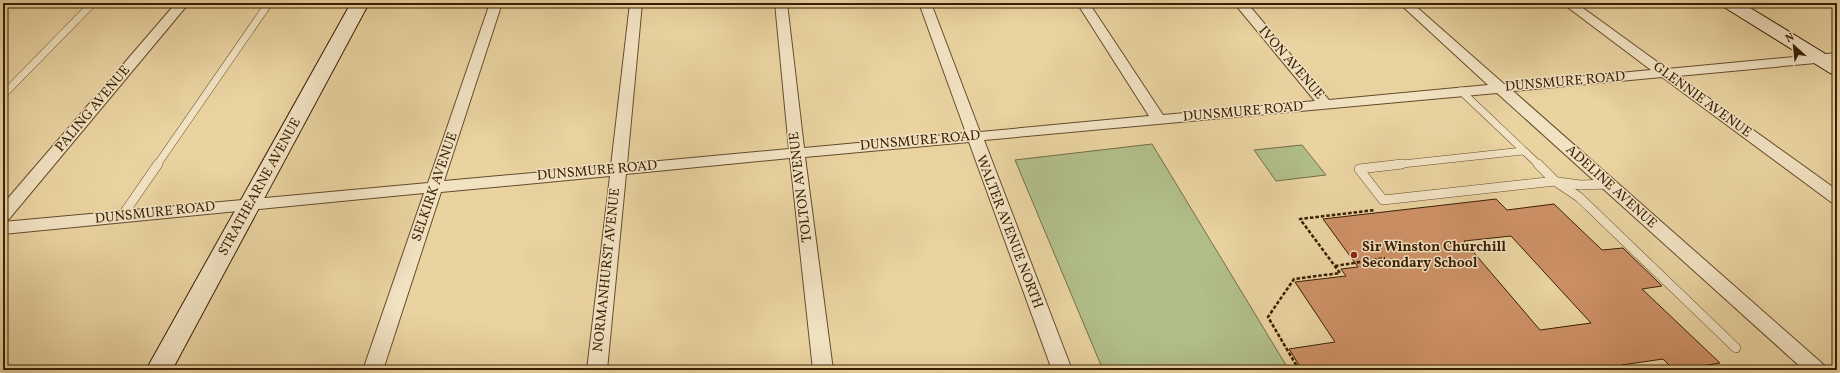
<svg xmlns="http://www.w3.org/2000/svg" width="1840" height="373" viewBox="0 0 1840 373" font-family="Vollkorn,serif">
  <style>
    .green { fill: #b1be88; stroke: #766e45 }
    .building { fill: #ce9167; stroke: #3a1e02; fill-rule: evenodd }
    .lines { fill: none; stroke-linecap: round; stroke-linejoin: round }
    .lane-far1-casing { stroke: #664b2a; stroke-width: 8 }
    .lane-casing { stroke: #664b2a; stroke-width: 10 }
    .street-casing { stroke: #664b2a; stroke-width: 2 }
    .secondary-casing { stroke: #3a1e02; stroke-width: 2 }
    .path { stroke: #3a1e02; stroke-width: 2.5; stroke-dasharray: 3.5 2; stroke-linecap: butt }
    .lane-far1 { stroke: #f1e2c2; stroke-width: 7 }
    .lane { stroke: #f1e2c2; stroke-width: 9 }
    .street { fill: #f1e2c2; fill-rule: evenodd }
    .secondary { fill: #f1e2c2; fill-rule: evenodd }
    .poi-dot { fill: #8f2418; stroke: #f1e2c2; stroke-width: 1.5 }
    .labels { text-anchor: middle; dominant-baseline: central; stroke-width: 3; stroke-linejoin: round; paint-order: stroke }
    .street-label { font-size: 14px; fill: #3a1e02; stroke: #f1e2c2 }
    .poi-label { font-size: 14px; font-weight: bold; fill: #3a1e02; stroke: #f1e2c2; text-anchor: start }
  </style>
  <rect width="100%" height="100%" fill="#e9d3a1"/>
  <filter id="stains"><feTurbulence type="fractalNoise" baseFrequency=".005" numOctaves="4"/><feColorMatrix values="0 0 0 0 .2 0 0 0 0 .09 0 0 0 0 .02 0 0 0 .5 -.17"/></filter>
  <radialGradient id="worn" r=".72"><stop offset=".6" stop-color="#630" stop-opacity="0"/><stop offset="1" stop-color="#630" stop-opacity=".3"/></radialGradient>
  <g class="green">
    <polygon points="1152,144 1289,370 1103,370 1015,160"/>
    <polygon points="1302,145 1326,175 1276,181 1254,150"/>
  </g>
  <path class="building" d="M 1496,199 L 1507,210 L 1554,204 L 1602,250 L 1623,248 L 1662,286 L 1642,289 L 1720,363 L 1676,370 L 1674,370 L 1663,359 L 1621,365 L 1626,370 L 1302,370 L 1289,349 L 1335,342 L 1295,282 L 1346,276 L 1341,269 L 1358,267 L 1323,219 ZM 1511,236 L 1591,323 L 1540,330 L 1464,241 Z"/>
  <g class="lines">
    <g class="lane-far1-casing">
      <g id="lane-far1">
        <polyline points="1461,91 1539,165"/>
        <polyline points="3,95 93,3"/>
        <polyline points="157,165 269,3"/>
        <polyline points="1393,165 1523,151"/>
      </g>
    </g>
    <g class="lane-casing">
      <g id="lane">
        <polyline points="1402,164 1359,169 1383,200 1555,181 1538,164"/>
        <polyline points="1555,181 1579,197 1736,348"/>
        <polyline points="1558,182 1580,185 1608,184"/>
        <polyline points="122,216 158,164"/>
      </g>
    </g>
    <g class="street-casing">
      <g id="street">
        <polygon points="3,3 10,3 7,7 3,8"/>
        <polygon points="176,3 189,3 9,219 3,220 3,204"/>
        <polygon points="490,3 502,3 444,181 611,166 630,3 642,3 627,164 789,149 775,3 787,3 804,148 966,133 919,3 931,3 980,132 1149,116 1077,3 1089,3 1163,115 1315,101 1234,3 1247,3 1329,100 1488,85 1399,3 1412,3 1504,84 1651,70 1562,3 1576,3 1667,69 1837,53 1837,61 1678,76 1837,190 1837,203 1831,202 1662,77 1513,91 1824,365 1827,370 1804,370 1497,93 984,140 1072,370 1052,370 969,142 805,157 833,370 813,370 790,158 626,174 607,370 587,370 610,176 441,192 383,370 363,370 424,193 3,234 3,222 428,183"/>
      </g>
    </g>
    <g class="secondary-casing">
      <g id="secondary">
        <polygon points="351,3 369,3 172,370 146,370"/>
        <polygon points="1721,3 1742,3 1837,61 1837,75 1830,73 1724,7"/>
      </g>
    </g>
    <g class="path">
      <polyline points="1335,266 1385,258"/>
      <polyline points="1299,370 1268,317 1294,279 1340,273 1300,219 1375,210"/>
    </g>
    <use href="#lane-far1" class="lane-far1"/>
    <use href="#lane" class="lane"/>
    <use href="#street" class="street"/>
    <use href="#secondary" class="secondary"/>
  </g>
  <circle class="poi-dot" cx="1354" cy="255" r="4"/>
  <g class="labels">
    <g class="street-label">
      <text transform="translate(1291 63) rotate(49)">IVON AVENUE</text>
      <text transform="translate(1565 82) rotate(-5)">DUNSMURE ROAD</text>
      <text transform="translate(1702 100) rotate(36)">GLENNIE AVENUE</text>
      <text transform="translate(93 109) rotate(-50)">PALING AVENUE</text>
      <text transform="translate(1243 112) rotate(-5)">DUNSMURE ROAD</text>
      <text transform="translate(920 141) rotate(-5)">DUNSMURE ROAD</text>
      <text transform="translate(597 171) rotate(-5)">DUNSMURE ROAD</text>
      <text transform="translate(260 187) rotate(-61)">STRATHEARNE AVENUE</text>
      <text transform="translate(435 187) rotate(-71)">SELKIRK AVENUE</text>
      <text transform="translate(801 187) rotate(-97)">TOLTON AVENUE</text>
      <text transform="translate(1611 187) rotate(42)">ADELINE AVENUE</text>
      <text transform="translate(155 213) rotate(-6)">DUNSMURE ROAD</text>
      <text transform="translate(1009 232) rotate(69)">WALTER AVENUE NORTH</text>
      <text transform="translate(607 270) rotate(-84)">NORMANHURST AVENUE</text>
    </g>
    <g class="poi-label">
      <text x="1362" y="247">Sir Winston Churchill<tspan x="1362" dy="16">Secondary School</tspan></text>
    </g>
  </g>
  <rect width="1840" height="373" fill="none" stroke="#e9d3a1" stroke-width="16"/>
  <rect x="4" y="4" width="1832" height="365" fill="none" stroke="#3a1e02" stroke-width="2"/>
  <rect x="8" y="8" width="1824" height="357" fill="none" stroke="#3a1e02"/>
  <g transform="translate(1794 46) rotate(333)" stroke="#f1e2c2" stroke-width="3" paint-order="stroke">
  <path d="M0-3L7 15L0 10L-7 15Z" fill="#3a1e02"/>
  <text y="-6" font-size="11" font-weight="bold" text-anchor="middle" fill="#3a1e02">N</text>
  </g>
  <rect width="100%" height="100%" filter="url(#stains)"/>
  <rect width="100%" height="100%" fill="url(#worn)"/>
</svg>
